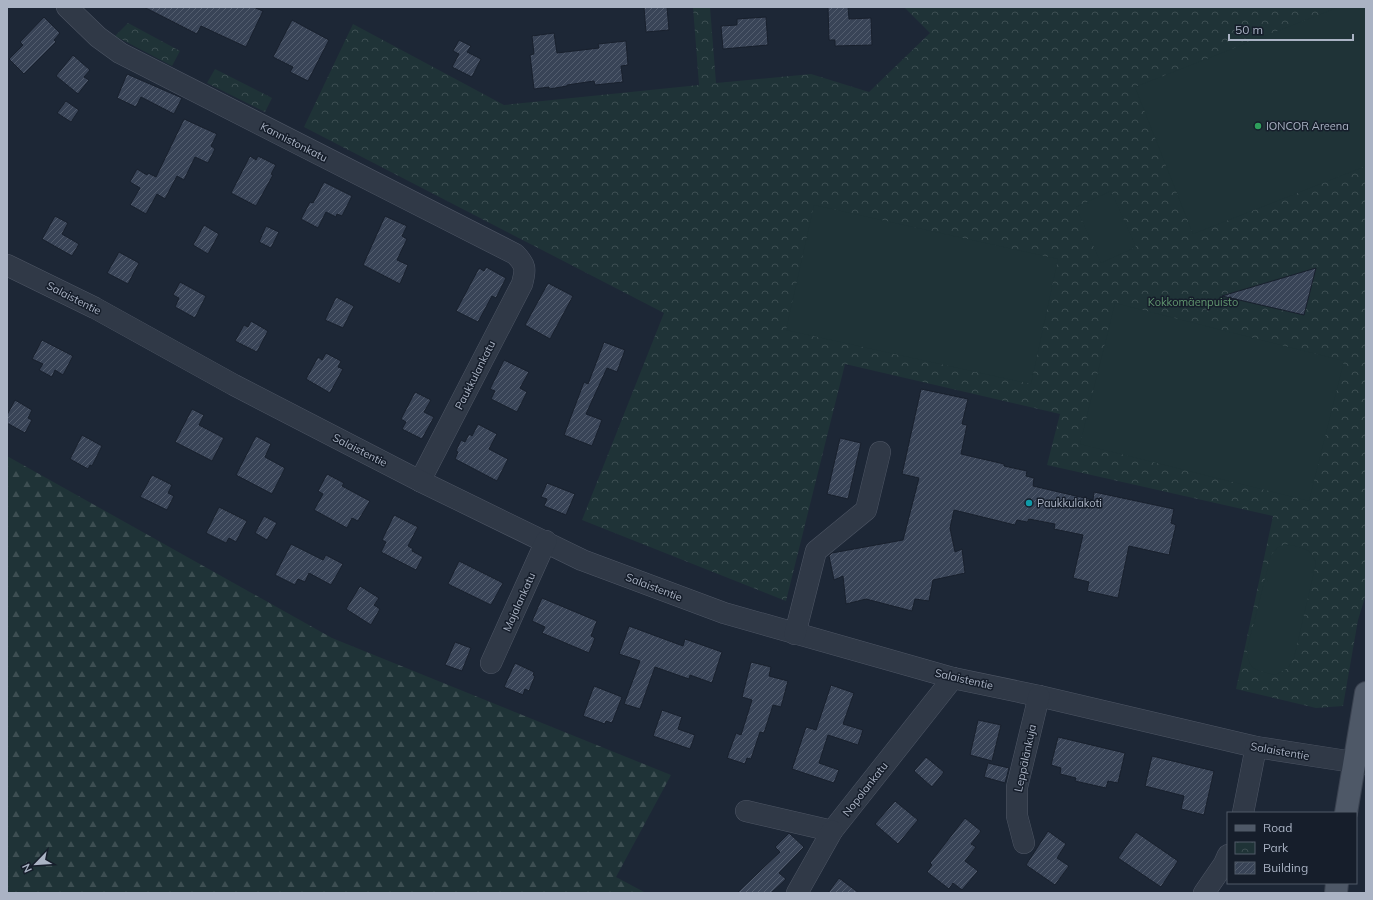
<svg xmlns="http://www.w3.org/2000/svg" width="1373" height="900" viewBox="0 0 1373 900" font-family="Mulish,sans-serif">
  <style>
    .forest { fill: url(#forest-firs) }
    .park { fill: url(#park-crowns) }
    .pitch { fill: #1f3337 }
    .building { fill: url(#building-hatch); stroke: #18202d }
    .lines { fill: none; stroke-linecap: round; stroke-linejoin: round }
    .minor-casing { stroke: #4e5665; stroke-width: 22 }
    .major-casing { stroke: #3a4250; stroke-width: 24 }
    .minor { stroke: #303947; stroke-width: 21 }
    .major { stroke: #4e5867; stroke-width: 22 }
    .leisure-dot { fill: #2e9e5b; stroke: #161e2b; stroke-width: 1.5 }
    .culture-dot { fill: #0f9aa8; stroke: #161e2b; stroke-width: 1.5 }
    .labels { text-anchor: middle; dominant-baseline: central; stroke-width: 3; stroke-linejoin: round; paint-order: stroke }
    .poi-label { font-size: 11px; fill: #aab3c4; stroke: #161e2b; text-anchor: start }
    .street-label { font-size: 11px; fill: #aab3c4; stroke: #161e2b }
    .park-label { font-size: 11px; fill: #61966f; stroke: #161e2b }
  </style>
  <defs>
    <pattern id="forest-firs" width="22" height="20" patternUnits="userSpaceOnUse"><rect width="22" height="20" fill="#1f3337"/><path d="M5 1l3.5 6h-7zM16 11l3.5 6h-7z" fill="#3d4e52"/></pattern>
    <pattern id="park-crowns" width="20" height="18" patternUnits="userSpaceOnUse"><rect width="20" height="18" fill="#1f3337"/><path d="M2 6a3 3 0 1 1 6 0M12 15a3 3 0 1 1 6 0" fill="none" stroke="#3d4e52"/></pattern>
    <pattern id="building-hatch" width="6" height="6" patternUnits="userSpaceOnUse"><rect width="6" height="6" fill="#394457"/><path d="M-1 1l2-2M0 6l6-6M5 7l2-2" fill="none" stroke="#535d6e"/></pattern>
  </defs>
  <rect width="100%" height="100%" fill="#1d2736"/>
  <polygon class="forest" points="7,456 332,638 671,775 616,877 646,893 7,893"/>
  <g class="park">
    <polygon points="693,7 710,7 716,83 811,74 869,92 930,33 904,7 1366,7 1366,594 1358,620 1343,706 1316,708 1236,689 1273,516 1047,465 1060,414 845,364 786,601 582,520 664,313 304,127 353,24 504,105 699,85"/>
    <polygon points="128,23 180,51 172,66 115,36"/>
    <polygon points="215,69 272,98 265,112 207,83"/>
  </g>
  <g class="pitch">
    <polygon points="1339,7 1365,7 1366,10 1366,166 1193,234 1135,87"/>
    <polygon points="1111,191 1136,247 1101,263 1076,207"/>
    <polygon points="814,205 1058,259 1031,384 786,330"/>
    <polygon points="1115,303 1344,361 1309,501 1080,444"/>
    <path d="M 1286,544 C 1301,548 1311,547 1316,563 L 1294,658 L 1288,668 L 1275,675 C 1257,670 1248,671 1247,650 L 1271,555 L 1277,548 Z"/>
  </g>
  <g class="building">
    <polygon points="144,7 253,7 263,11 246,47 201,26 197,34"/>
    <polygon points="644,7 667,7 669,30 646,32"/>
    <polygon points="828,7 848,7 849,19 871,18 872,45 835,46 835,40 829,40"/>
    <polygon points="44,17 60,33 54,40 56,42 24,74 9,59 23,45 20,42"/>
    <polygon points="766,17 768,45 723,49 721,26 737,25 737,19"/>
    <polygon points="292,20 329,40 308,81 290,72 293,67 273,57"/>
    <polygon points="554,33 557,53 599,48 598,44 626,41 628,65 621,66 623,82 595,85 594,81 567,85 567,86 549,89 549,87 534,89 530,55 534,54 532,36"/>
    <polygon points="459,40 471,46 467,52 481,59 472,77 452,67 459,54 453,51"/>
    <polygon points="73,55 90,70 84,77 89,80 78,94 56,76"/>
    <polygon points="127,74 182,98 174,114 141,97 136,107 117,98"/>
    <polygon points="66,101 79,110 71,122 57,113"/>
    <polygon points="184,119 217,134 211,146 215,149 208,163 195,157 184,180 177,176 165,199 157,194 146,214 130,205 140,188 130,182 137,169 147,175 148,173 156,177"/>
    <polygon points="250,156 256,160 258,156 276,165 271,174 273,175 256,206 231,193"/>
    <polygon points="324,182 352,196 342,216 337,214 336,217 326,212 318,228 301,219 310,202 313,203"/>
    <polygon points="55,216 68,223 62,234 79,244 72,256 42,239"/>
    <polygon points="385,216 407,226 402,236 407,239 397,260 408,265 400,284 363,265"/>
    <polygon points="204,225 219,234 208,254 193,245"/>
    <polygon points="266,226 279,232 271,248 259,242"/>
    <polygon points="119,252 139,263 128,284 107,273"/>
    <polygon points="486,267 506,278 496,298 492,296 478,322 456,311 479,268 484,271"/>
    <polygon points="1316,268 1304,315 1222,296"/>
    <polygon points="180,282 206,296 195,318 175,307 179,298 173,295"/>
    <polygon points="548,283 573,296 550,339 525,325"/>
    <polygon points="336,297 354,306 343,328 325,320"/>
    <polygon points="251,321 268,331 257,352 235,341 244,325 248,327"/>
    <polygon points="42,340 73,356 63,375 55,370 52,377 39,370 43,364 32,359"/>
    <polygon points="604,342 625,350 617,372 607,368 586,414 602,420 592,446 564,435 584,382 588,384"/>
    <polygon points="326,353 341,361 338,367 343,369 330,393 306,379 318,357 322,360"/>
    <polygon points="504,360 529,372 520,388 527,392 517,412 491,399 495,391 490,389"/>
    <polygon points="921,389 968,399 962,424 967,425 961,454 1004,464 1004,466 1027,471 1026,476 1034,478 1033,486 1093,500 1094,492 1174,509 1171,523 1176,525 1169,555 1129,546 1118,598 1087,591 1089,582 1073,578 1083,535 1054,529 1055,524 1029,519 1027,522 1017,520 1015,525 954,510 950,528 955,552 962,549 965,573 933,580 929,601 915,599 912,611 866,599 846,604 843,576 834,580 829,556 832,553 903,540 919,478 902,474"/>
    <polygon points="415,392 431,400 424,412 434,417 422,439 402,429 406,422 401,419"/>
    <polygon points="15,400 32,410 28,418 32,420 25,433 7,423 7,415"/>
    <polygon points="192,409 204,415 199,425 224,438 212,461 175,442"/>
    <polygon points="478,424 497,434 489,449 508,459 497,481 455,459 458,452 456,451 461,440 465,442 469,434 472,436"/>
    <polygon points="82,435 102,446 92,466 90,465 88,469 70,459"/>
    <polygon points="256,436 271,444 265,457 285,468 272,494 236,475"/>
    <polygon points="840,438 861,443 848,499 827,494"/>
    <polygon points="327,474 344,483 342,486 370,501 358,521 352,518 347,528 314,510 323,494 318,491"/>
    <polygon points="152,475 172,485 168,493 174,496 167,510 140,497"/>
    <polygon points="547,483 575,494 566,515 544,506 547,499 541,497"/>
    <polygon points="219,507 247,521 236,542 229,538 226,543 206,533"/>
    <polygon points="394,515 418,527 408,546 413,549 412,551 423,557 416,570 381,552 386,542 382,540"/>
    <polygon points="264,516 277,523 267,540 255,533"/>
    <polygon points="291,544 323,560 326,555 343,564 331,585 309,573 305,582 298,579 295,585 275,575"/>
    <polygon points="459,561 503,583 491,605 448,584"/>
    <polygon points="360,586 379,598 374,605 380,609 371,625 346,609"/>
    <polygon points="542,598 597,621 591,636 595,638 589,653 542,633 545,627 532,621"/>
    <polygon points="629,626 683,646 685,639 722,652 712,683 690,675 689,679 655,667 640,709 624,704 640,661 619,654"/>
    <polygon points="455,642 471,648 462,671 445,665"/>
    <polygon points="751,662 771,667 769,676 788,681 781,707 773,705 764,733 760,732 751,759 747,758 745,764 727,758 736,733 741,735 752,700 742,697"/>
    <polygon points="515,663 534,672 533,675 535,676 529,691 525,689 523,695 504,687"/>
    <polygon points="831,685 854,693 843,724 863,730 858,745 828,735 819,763 839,770 834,783 792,769 806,727 816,730"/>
    <polygon points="594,686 622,697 612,723 606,721 605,724 583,716"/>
    <polygon points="662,710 682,717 678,729 695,735 690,749 653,736"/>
    <polygon points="978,720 1001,725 992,761 970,755"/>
    <polygon points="1058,737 1125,753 1118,783 1108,781 1106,788 1075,781 1076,778 1060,774 1061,768 1051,765"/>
    <polygon points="1152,756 1214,771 1204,815 1181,809 1184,796 1145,786"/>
    <polygon points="926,757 944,772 932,787 914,771"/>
    <polygon points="988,763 1009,768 1005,783 984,777"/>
    <polygon points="895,801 918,820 898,844 875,824"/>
    <polygon points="965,818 981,831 971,844 976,847 965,861 978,871 962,890 953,883 949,889 927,872 932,865 930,863"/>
    <polygon points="1048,831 1066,844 1057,858 1069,866 1055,885 1026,865"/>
    <polygon points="1136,832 1178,861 1161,887 1118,858"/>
    <polygon points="789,833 804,847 779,873 786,879 771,893 737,893 780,852 775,847"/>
    <polygon points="839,878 859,893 828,893"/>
  </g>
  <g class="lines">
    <g class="minor-casing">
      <g id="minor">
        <path d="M 67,7 L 98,37 L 120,53 L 515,254 C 526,265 526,269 522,284 L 420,481"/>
        <polyline points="7,265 95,308 234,385 420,481 582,560 724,613 953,678 1039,696 1256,747 1366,764"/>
        <polyline points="795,634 816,551 866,510 880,452"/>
        <polyline points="491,663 546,541"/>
        <polyline points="746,811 832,831 953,678"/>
        <polyline points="1243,813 1256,747"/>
        <polyline points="1024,843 1017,816 1017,787 1039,696"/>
        <polyline points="797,893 832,831"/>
        <polyline points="1204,893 1224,864 1228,855"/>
      </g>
    </g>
    <g class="major-casing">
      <g id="major">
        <polyline points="1346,813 1366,693"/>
        <polyline points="1336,893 1337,883"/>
      </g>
    </g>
    <use href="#minor" class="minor"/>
    <use href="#major" class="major"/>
  </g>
  <circle class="leisure-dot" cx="1258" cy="126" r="4"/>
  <circle class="culture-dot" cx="1029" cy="503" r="4"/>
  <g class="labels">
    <g class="poi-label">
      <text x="1266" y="126">IONCOR Areena</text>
      <text x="1037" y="503">Paukkulakoti</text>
    </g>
    <g class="street-label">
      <text transform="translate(294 142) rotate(27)">Kannistonkatu</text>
      <text transform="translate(74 298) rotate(27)">Salaistentie</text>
      <text transform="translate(475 375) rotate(-63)">Paukkulankatu</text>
      <text transform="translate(360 450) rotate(27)">Salaistentie</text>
      <text transform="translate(654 587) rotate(21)">Salaistentie</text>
      <text transform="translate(519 602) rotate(-66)">Majalankatu</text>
      <text transform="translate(964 679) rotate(13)">Salaistentie</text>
      <text transform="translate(1280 751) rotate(10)">Salaistentie</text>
      <text transform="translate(1025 758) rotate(-78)">Leppälänkuja</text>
      <text transform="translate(865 789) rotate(-52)">Nopolankatu</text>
    </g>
    <g class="park-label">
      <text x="1193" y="302">Kokkomäenpuisto</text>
    </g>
  </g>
  <rect width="1373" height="900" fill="none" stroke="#aab3c4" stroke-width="16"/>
  <rect x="1227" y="812" width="130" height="72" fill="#161e2b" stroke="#515a68"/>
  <rect x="1235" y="825" width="20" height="6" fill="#4e5867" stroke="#515a68"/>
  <text x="1263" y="832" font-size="12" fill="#aab3c4">Road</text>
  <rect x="1235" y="842" width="20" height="12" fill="url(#park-crowns)" stroke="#515a68"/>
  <text x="1263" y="852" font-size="12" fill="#aab3c4">Park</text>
  <rect x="1235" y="862" width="20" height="12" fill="url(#building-hatch)" stroke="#515a68"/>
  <text x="1263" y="872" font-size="12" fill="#aab3c4">Building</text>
  <g transform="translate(36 864) rotate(245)" stroke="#161e2b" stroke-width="3" paint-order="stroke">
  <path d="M0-3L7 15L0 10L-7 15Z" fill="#aab3c4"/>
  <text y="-6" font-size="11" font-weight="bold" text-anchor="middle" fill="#aab3c4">N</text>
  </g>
  <path d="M1229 34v6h124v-6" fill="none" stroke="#aab3c4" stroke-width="2"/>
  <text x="1235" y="34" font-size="12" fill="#aab3c4" stroke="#161e2b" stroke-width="3" paint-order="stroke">50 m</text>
</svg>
